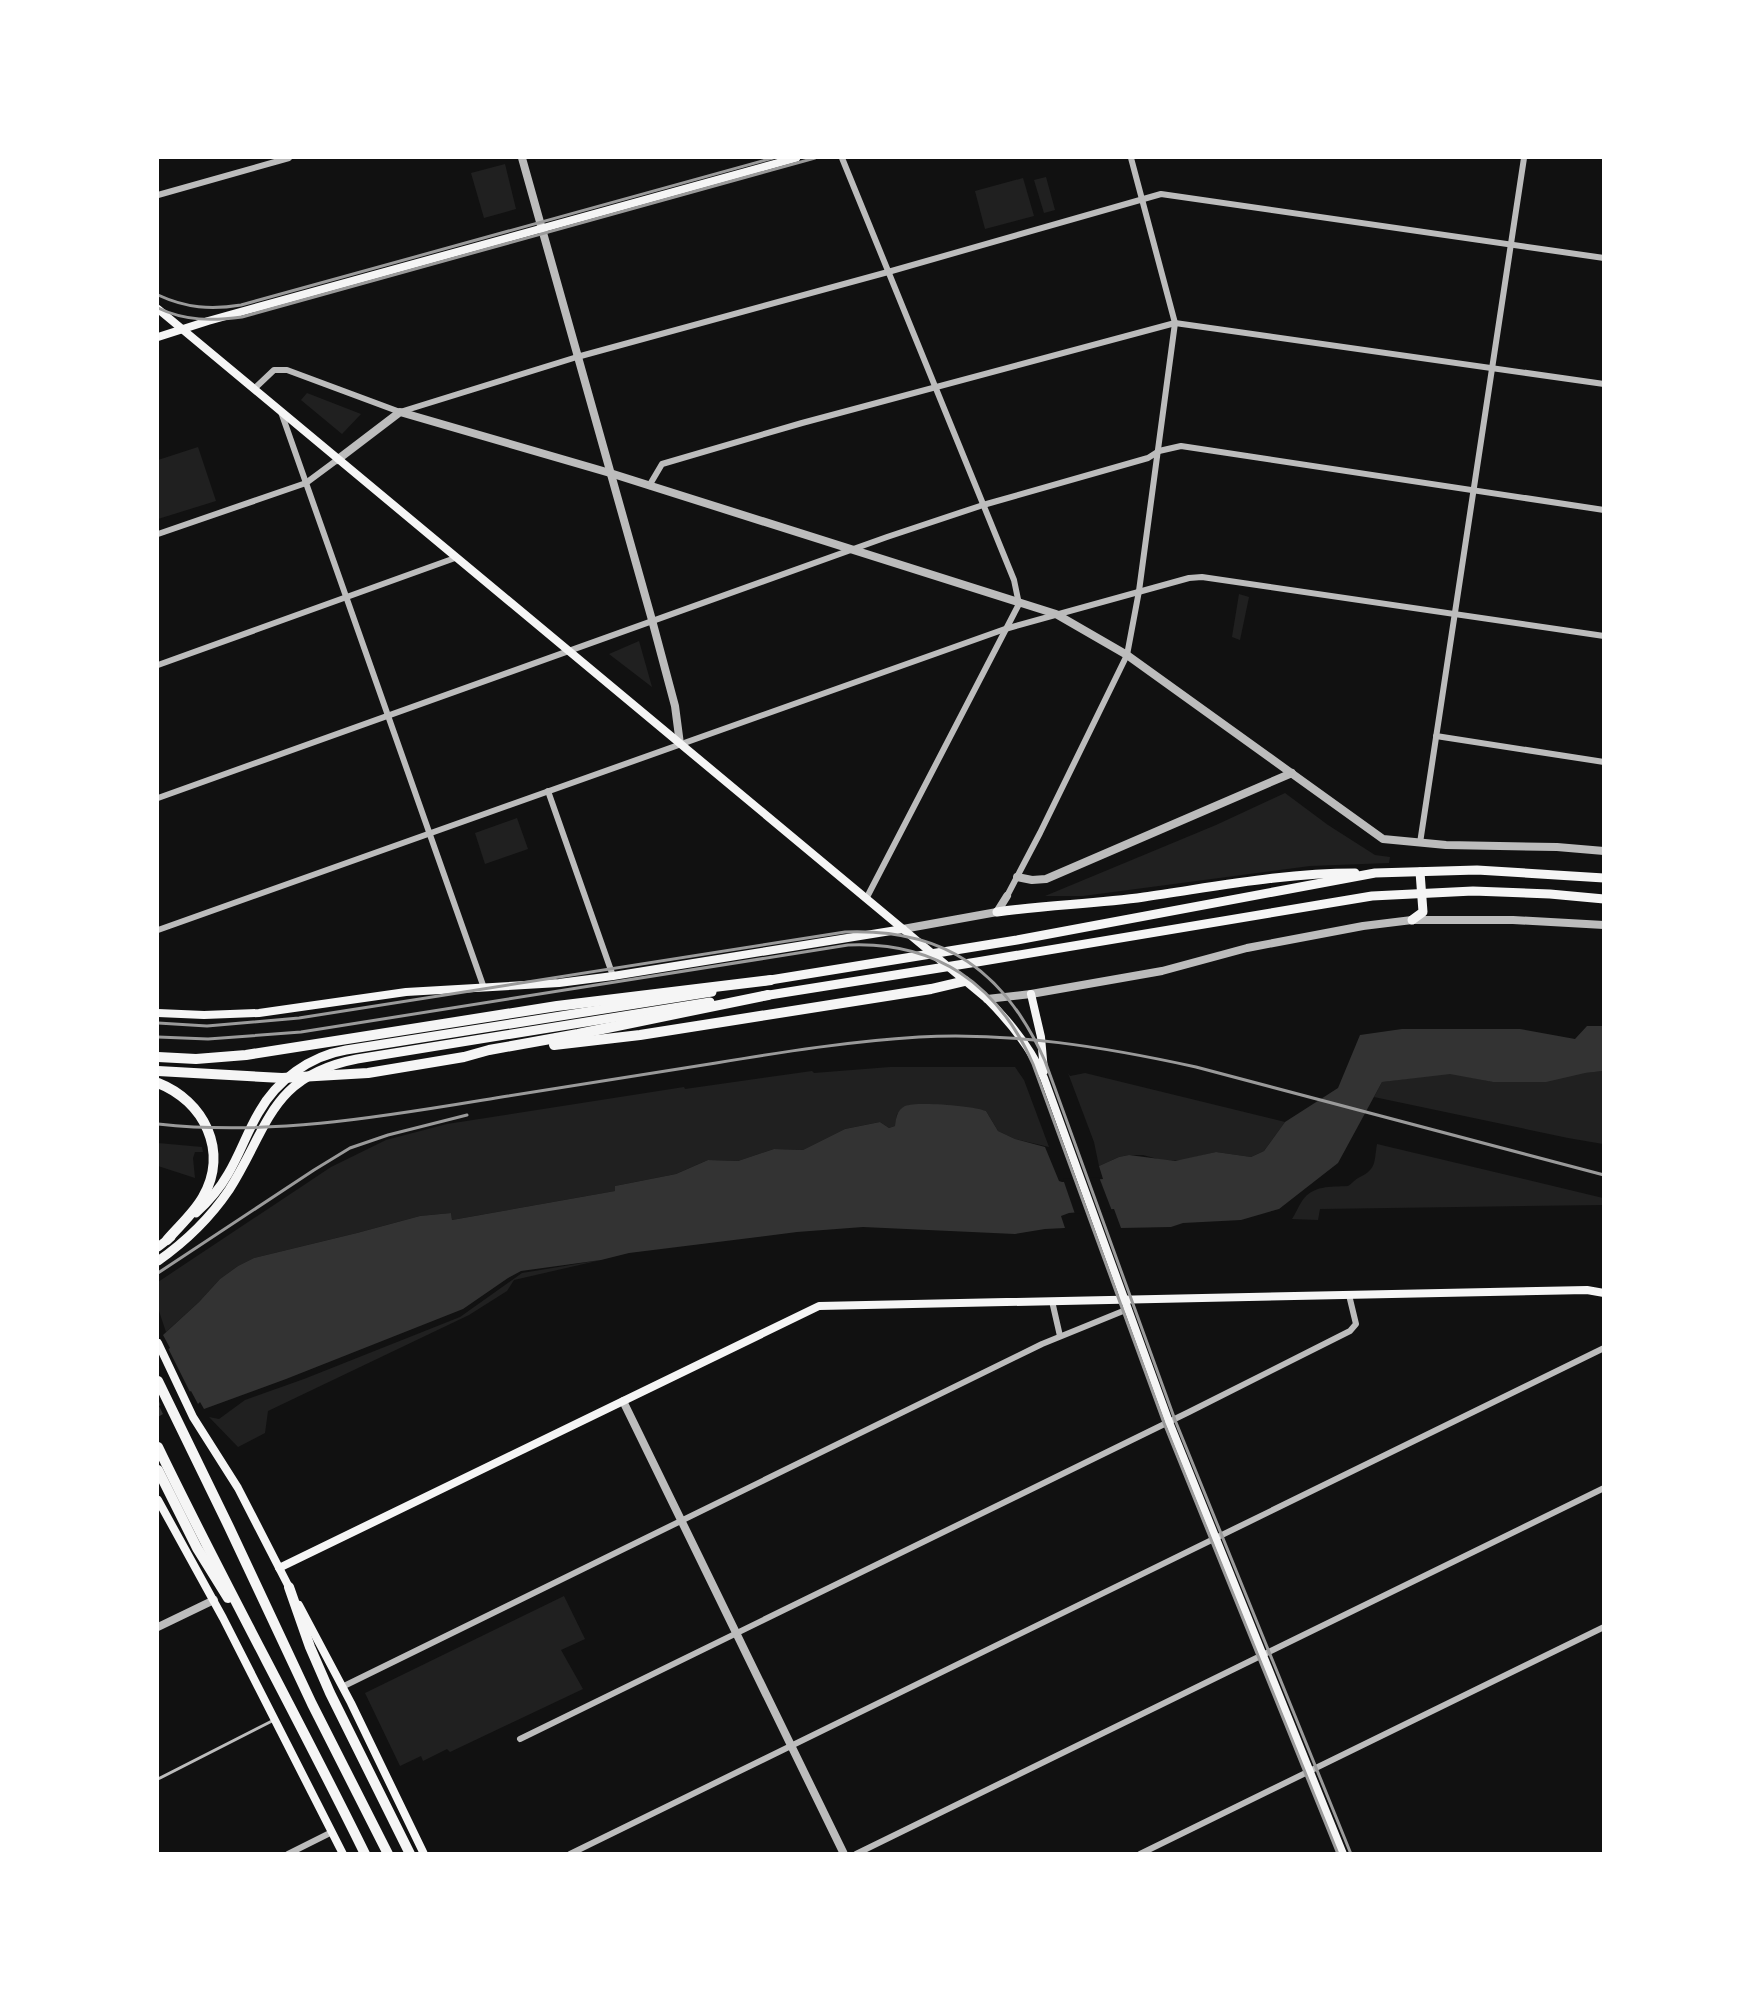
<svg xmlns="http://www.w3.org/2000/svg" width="1761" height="2011" viewBox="0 0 1761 2011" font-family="'PT Sans Narrow',sans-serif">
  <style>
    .green { fill: #202020 }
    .water { fill: #333 }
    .pier { fill: #111 }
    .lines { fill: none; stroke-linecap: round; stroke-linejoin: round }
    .service { stroke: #bcbcbc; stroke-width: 3 }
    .minor { stroke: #bcbcbc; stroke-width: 6 }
    .tertiary { stroke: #bcbcbc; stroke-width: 8 }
    .secondary { stroke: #f5f5f5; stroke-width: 8 }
    .primary { stroke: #f5f5f5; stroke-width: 9 }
    .motorway { stroke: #f5f5f5; stroke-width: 10 }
    .rail { stroke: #9a9a9a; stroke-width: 3 }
  </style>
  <rect width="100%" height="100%" fill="#111"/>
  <g class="green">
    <polygon points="505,164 516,209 484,218 471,173"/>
    <polygon points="1046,177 1055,210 1044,213 1034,180"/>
    <polygon points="1023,178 1034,216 985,229 975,191"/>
    <polygon points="307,393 361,414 342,434 301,400"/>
    <polygon points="198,447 216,501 158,519 158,460"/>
    <polygon points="1239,594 1249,597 1240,640 1232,637"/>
    <polygon points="639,641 652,687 609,654"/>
    <polygon points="1285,793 1328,825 1375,855 1390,857 1389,863 1310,866 1083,896 1045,896 1216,825"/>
    <polygon points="517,818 528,849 485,864 475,833"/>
    <polygon points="890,1067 1015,1067 1024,1080 1049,1147 1015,1139 998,1131 986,1111 920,1105 897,1114 895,1126 889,1128 880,1122 845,1129 803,1150 774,1149 738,1161 708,1160 676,1174 615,1186 615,1191 452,1220 451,1213 420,1216 357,1233 254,1258 238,1266 220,1279 199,1302 166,1332 158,1308 158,1282 331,1167 386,1140 447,1124 684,1087 685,1089 812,1071 814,1073"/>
    <polygon points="1603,1071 1603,1144 1568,1138 1374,1097 1382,1082 1450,1073 1493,1082"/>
    <polygon points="1068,1073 1070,1076 1085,1073 1285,1122 1264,1151 1251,1157 1216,1152 1183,1160 1165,1161 1143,1155 1129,1155 1119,1157 1099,1166 1094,1142"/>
    <polygon points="158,1143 202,1147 203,1152 195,1152 193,1158 195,1178 158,1166"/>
    <path d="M 1377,1144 L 1603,1198 L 1603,1205 L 1320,1209 L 1318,1220 L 1292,1219 C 1296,1213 1298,1207 1302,1201 C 1313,1185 1330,1187 1348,1186 C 1352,1184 1355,1179 1360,1177 C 1377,1169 1374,1161 1377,1144 Z"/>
    <polygon points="601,1260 514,1280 507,1291 469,1315 268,1411 265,1433 238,1447 209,1417 219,1419 245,1400 304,1379 460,1317 522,1273"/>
    <polygon points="564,1596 585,1639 561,1650 583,1689 450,1752 447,1749 423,1761 421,1756 400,1766 365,1693"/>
  </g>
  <path class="water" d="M 1587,1026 L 1603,1026 L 1603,1071 L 1585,1073 L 1546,1082 L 1493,1082 L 1450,1074 L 1382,1082 L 1338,1163 L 1279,1209 L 1241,1220 L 1183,1223 L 1171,1227 L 1121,1228 L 1114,1209 L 1069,1213 L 1061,1216 L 1065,1228 L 1045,1229 L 1015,1234 L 863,1227 L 797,1232 L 629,1253 L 601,1260 L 521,1271 L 508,1278 L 463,1309 L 286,1379 L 204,1409 L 200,1402 L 198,1404 L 191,1391 L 159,1406 L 163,1414 L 158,1417 L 158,1355 L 170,1348 L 163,1335 L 199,1302 L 220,1279 L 238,1266 L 254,1258 L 357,1233 L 420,1216 L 451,1213 L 452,1220 L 615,1191 L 615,1186 L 676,1174 L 708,1160 L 738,1161 L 774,1149 L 803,1150 L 845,1129 L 880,1122 L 889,1128 L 895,1126 C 896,1118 897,1110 905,1106 C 917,1101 974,1106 986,1111 L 998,1131 L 1015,1139 L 1045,1147 L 1059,1181 L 1062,1182 L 1103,1179 L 1099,1166 L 1119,1157 L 1129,1155 L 1175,1161 L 1216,1152 L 1251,1157 L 1264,1151 L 1285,1122 L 1338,1088 L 1360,1035 L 1402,1029 L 1520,1029 L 1575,1039 Z"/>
  <g class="pier">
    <polygon points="1099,1177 1112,1211 1075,1214 1063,1179"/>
    <polygon points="168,1348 190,1392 161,1406 158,1399 158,1353"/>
  </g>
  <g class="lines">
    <polyline class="service" points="158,1779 274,1720"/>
    <g class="minor">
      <polyline points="842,158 1014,580 1019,604 866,899"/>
      <polyline points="158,195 289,158"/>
      <polyline points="254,389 274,370 287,370 400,412 577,357 888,272 1161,194 1604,258"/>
      <polyline points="281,412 484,988"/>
      <polyline points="649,486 662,464 802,423 1175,323 1604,384"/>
      <polyline points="158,534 306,483 337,460"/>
      <polyline points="158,665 455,558"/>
      <polyline points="1436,736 1604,762"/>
      <polyline points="548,791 613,976"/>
      <polyline points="158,798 887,537 983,505 1148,458 1159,451 1181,446 1604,510"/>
      <polyline points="1420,843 1524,158"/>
      <polyline points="1007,896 1040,833 1127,655 1139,591 1175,323 1131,158"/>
      <polyline points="158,930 1005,629 1189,578 1202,577 1604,636"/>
      <polyline points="1052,1301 1060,1336"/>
      <polyline points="342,1687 1042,1344 1128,1309"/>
      <polyline points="520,1739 1189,1412 1350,1331 1356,1324 1349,1295"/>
      <polyline points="288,1854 332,1832"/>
      <polyline points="570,1854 1604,1348"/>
      <polyline points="856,1854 1604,1488"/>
      <polyline points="1140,1854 1604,1627"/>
    </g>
    <g class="tertiary">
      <polyline points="522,158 652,620 675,706 680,744"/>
      <polyline points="337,460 400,412 610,473 1056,614 1127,655 1383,839 1446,845 1557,847 1604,851"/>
      <polyline points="1017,877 1032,880 1046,879 1292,773"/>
      <polyline points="903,929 997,912 1007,896"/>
      <polyline points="987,999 1031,994 1162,971 1247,948 1363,926 1412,920 1513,920 1604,925"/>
      <polyline points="623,1401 844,1854"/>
      <polyline points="158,1627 214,1600"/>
    </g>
    <g class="secondary">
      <path d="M 158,309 L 987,999 C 1010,1022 1031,1048 1044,1078 L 1169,1422 L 1343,1854"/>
      <polyline points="158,337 208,321 796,158"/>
      <polyline points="1031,994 1041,1037 1044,1071"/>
      <polyline points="158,1013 204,1015 259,1013 406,992 559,983 613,976 903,929"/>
      <polyline points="158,1343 193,1417 238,1488 291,1591"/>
      <polyline points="158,1500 223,1618 343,1854"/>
      <polyline points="279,1568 819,1306 1587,1290 1604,1293"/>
      <polyline points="299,1605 351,1703 424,1854"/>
    </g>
    <g class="primary">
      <path d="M 997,912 C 1046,905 1095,904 1144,897 C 1214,887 1283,873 1355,873"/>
      <polyline points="1412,920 1423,912 1420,872"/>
      <polyline points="764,981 1017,940 1375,873 1477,870 1604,878"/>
      <polyline points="763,996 977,962 1372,896 1473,891 1550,894 1604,899"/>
      <path d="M 196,1213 C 208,1202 220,1188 228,1174 C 240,1154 247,1132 259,1112 C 277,1080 310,1056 346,1050 L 712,992"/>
      <polyline points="158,1247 171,1237"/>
      <path d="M 158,1261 C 185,1242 210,1218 229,1190 C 269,1127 270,1076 357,1059 L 710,1002"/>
    </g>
    <g class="motorway">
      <polyline points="554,1045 640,1035 931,989 965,981"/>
      <polyline points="158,1057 196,1059 246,1055 557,1006 771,980"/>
      <polyline points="158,1071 282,1078 368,1073 464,1057 489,1050 578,1034 768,995"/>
      <path d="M 158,1083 C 204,1101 229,1151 203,1197 C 194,1213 179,1226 167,1240"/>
      <polyline points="158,1381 229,1527 312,1704 388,1854"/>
      <path d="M 158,1447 C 224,1584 298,1717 365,1854"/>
      <polyline points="158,1470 197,1548 228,1598"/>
      <polyline points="289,1587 310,1647 330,1693 410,1854"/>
    </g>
    <g class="rail">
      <path d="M 158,295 C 186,308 211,310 241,305 L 773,158"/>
      <path d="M 158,308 C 185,321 212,321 242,317 L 815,158"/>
      <path d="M 158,1023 L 207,1026 L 299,1018 L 845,932 C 944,928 1005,971 1045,1061 L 1175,1420 L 1351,1854"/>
      <path d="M 158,1037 L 208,1039 L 301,1032 L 848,945 C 936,941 998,984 1033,1064 L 1164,1423 L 1338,1854"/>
      <path d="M 158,1124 C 275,1137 392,1115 508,1096 C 577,1085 646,1074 716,1063 C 783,1052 851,1041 919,1037 C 1013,1032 1105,1047 1196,1067 L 1604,1175"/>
      <polyline points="158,1273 314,1170 350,1148 388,1135 467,1115"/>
    </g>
  </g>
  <rect width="1761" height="2011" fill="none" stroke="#ffffff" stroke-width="318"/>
</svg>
